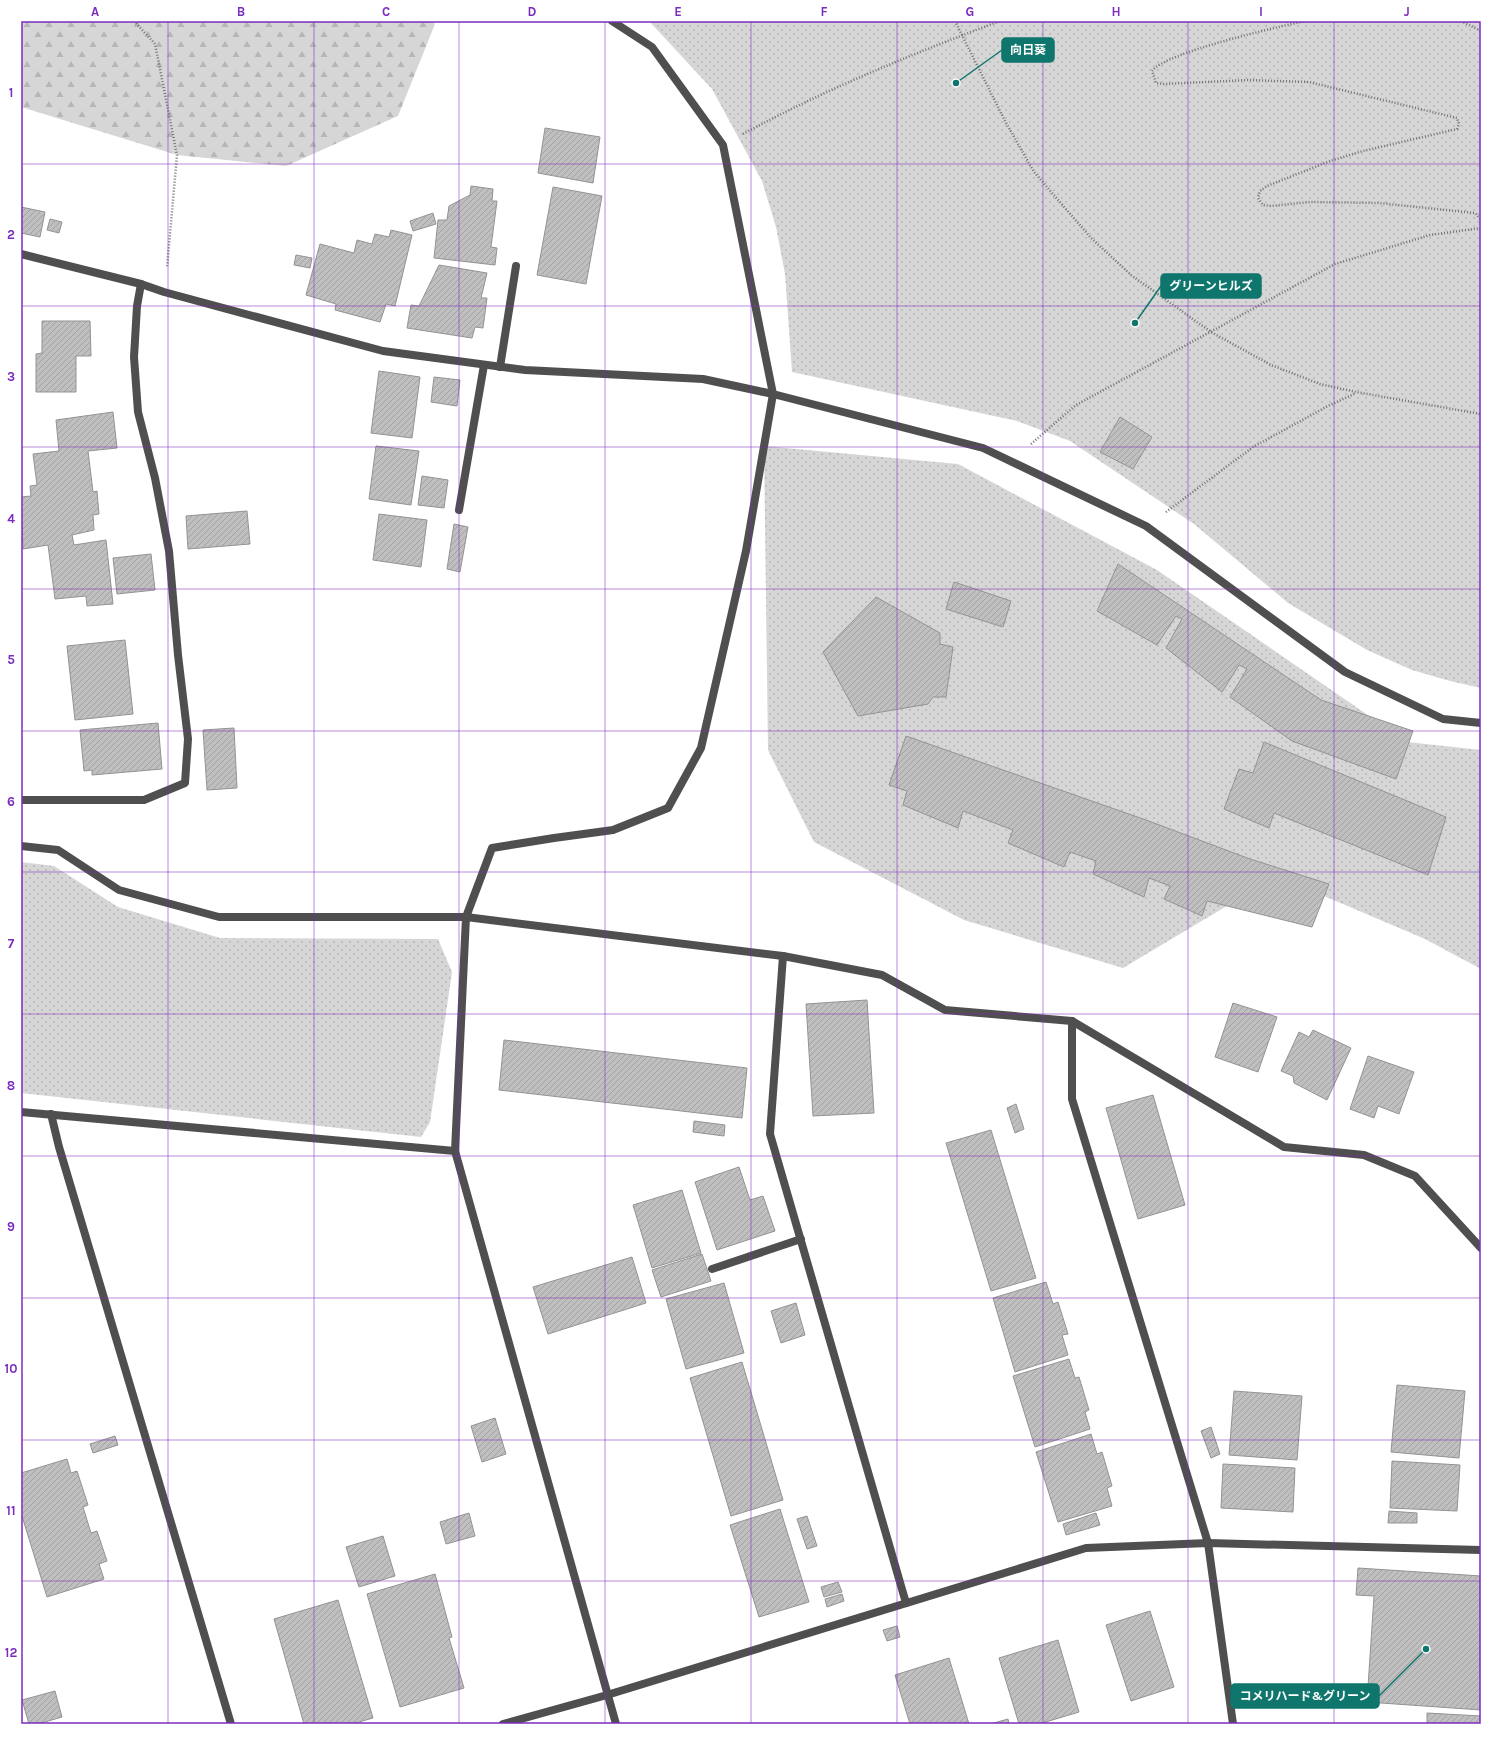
<svg xmlns="http://www.w3.org/2000/svg" width="1502" height="1745" viewBox="0 0 1502 1745" font-family="Karla,'Noto Sans JP',sans-serif">
  <style>
    .forest { fill: url(#forest-firs) }
    .park { fill: url(#park-dots) }
    .building { fill: url(#building-hatch); stroke: #939393 }
    .lines { fill: none; stroke-linecap: round; stroke-linejoin: round }
    .path { stroke: #717171; stroke-width: 2.5; stroke-dasharray: 1 2; stroke-linecap: butt }
    .minor { stroke: #4f4f4f; stroke-width: 8 }
    .grid { fill: none; stroke: #7b2cbf; stroke-width: 1; stroke-opacity: 0.55 }
    .leader { fill: none; stroke: #0f766e; stroke-width: 1.5 }
    .callout-dot { fill: #0f766e; stroke: #fff; stroke-width: 1.5 }
    .callout { fill: #0f766e; stroke: #0f766e; stroke-width: 1.5 }
    .callout-label { font-size: 12px; text-anchor: middle; font-weight: bold; fill: #fff }
    .neatline { fill: none; stroke: #7b2cbf; stroke-width: 1.5 }
    .grid-label { font-size: 13px; text-anchor: middle; font-weight: bold; fill: #7b2cbf }
  </style>
  <defs>
    <pattern id="forest-firs" width="22" height="20" patternUnits="userSpaceOnUse"><rect width="22" height="20" fill="#d6d6d6"/><path d="M5 1l3.5 6h-7zM16 11l3.5 6h-7z" fill="#b6b6b6"/></pattern>
    <pattern id="park-dots" width="8" height="8" patternUnits="userSpaceOnUse"><rect width="8" height="8" fill="#d6d6d6"/><path d="M2 2h.1M6 6h.1" fill="none" stroke="#b6b6b6" stroke-width="1.8" stroke-linecap="round"/></pattern>
    <pattern id="building-hatch" width="6" height="6" patternUnits="userSpaceOnUse"><rect width="6" height="6" fill="#bfbfbf"/><path d="M-1 1l2-2M0 6l6-6M5 7l2-2" fill="none" stroke="#a2a2a2"/></pattern>
  </defs>
  <rect width="100%" height="100%" fill="#fff"/>
  <polygon class="forest" points="21,21 432,21 435,24 398,116 286,166 177,155 21,107"/>
  <g class="park">
    <polygon points="649,21 1481,21 1481,688 1450,681 1412,670 1367,650 1288,603 1194,524 1070,441 1017,421 792,372 785,274 776,227 762,181 712,89"/>
    <polygon points="764,446 958,464 1157,570 1407,742 1481,750 1481,969 1425,939 1277,876 1123,968 964,920 814,842 768,750"/>
    <polygon points="21,862 54,866 118,907 220,938 438,939 452,972 430,1122 421,1137 21,1093"/>
  </g>
  <g class="building">
    <polygon points="545,128 600,137 593,183 538,173"/>
    <polygon points="471,186 493,189 492,201 497,201 491,247 497,248 495,265 434,258 438,220 447,220 449,206 470,195"/>
    <polygon points="553,187 602,196 586,284 537,275"/>
    <polygon points="21,207 45,212 40,237 21,233"/>
    <polygon points="433,213 436,224 413,231 410,221"/>
    <polygon points="50,219 62,222 59,233 47,230"/>
    <polygon points="391,230 412,235 395,306 386,304 380,322 335,310 336,304 306,295 320,244 354,253 357,240 372,244 375,234 389,237"/>
    <polygon points="296,255 312,258 310,268 294,265"/>
    <polygon points="439,265 487,273 481,298 487,298 483,328 475,327 472,338 407,328 411,305 419,306"/>
    <polygon points="42,321 90,321 91,356 76,356 76,392 36,392 36,354 42,353"/>
    <polygon points="379,371 420,377 412,438 371,433"/>
    <polygon points="434,377 460,380 457,406 431,402"/>
    <polygon points="113,412 117,448 88,451 93,492 97,491 99,514 93,515 94,530 72,535 74,545 106,540 113,604 87,606 86,596 55,599 48,545 23,549 21,497 31,496 30,486 37,485 33,454 59,451 56,420"/>
    <polygon points="1120,417 1152,437 1133,469 1100,452"/>
    <polygon points="376,446 419,451 411,505 369,499"/>
    <polygon points="422,476 448,480 444,508 418,505"/>
    <polygon points="247,511 250,544 188,549 186,516"/>
    <polygon points="379,514 427,520 421,567 373,560"/>
    <polygon points="454,524 468,527 460,572 447,569"/>
    <polygon points="151,554 155,590 117,594 113,558"/>
    <polygon points="1118,564 1321,700 1413,731 1396,779 1292,741 1230,697 1247,669 1239,665 1222,692 1166,648 1182,619 1176,616 1157,645 1097,611"/>
    <polygon points="954,582 1011,601 1003,627 946,609"/>
    <polygon points="876,597 940,633 940,644 953,647 946,697 933,697 928,704 858,716 823,652"/>
    <polygon points="125,640 133,714 75,720 67,646"/>
    <polygon points="158,723 162,769 92,775 92,770 84,771 80,730"/>
    <polygon points="234,728 237,788 207,790 203,730"/>
    <polygon points="906,736 1146,820 1250,859 1329,884 1312,927 1207,901 1202,916 1164,899 1170,886 1149,878 1144,897 1093,874 1096,861 1070,852 1064,867 1008,843 1013,830 963,811 958,828 903,805 907,791 889,785"/>
    <polygon points="1264,742 1446,817 1428,875 1274,813 1269,828 1224,809 1239,769 1253,773"/>
    <polygon points="867,1000 874,1113 813,1116 806,1004"/>
    <polygon points="1233,1003 1277,1017 1258,1072 1215,1057"/>
    <polygon points="1313,1030 1351,1048 1327,1100 1294,1083 1293,1076 1281,1071 1299,1032 1309,1037"/>
    <polygon points="504,1040 747,1068 742,1118 499,1090"/>
    <polygon points="1368,1056 1414,1072 1399,1114 1378,1106 1374,1118 1350,1109"/>
    <polygon points="1153,1095 1185,1205 1138,1219 1106,1108"/>
    <polygon points="1016,1104 1024,1129 1015,1133 1007,1108"/>
    <polygon points="694,1121 725,1125 724,1136 693,1132"/>
    <polygon points="991,1130 1036,1278 991,1291 946,1143"/>
    <polygon points="739,1167 750,1200 763,1196 775,1231 717,1250 695,1182"/>
    <polygon points="682,1190 701,1253 652,1268 633,1205"/>
    <polygon points="702,1254 711,1281 661,1297 652,1270"/>
    <polygon points="632,1257 646,1303 548,1334 533,1287"/>
    <polygon points="1046,1282 1053,1304 1058,1302 1068,1334 1062,1335 1068,1355 1015,1372 993,1298"/>
    <polygon points="724,1283 744,1353 686,1369 666,1299"/>
    <polygon points="796,1303 805,1335 781,1343 771,1311"/>
    <polygon points="1069,1359 1075,1378 1079,1377 1089,1410 1085,1412 1090,1429 1035,1447 1013,1376"/>
    <polygon points="742,1362 783,1500 731,1516 690,1378"/>
    <polygon points="1397,1385 1465,1391 1459,1458 1391,1452"/>
    <polygon points="1234,1391 1302,1396 1297,1460 1229,1455"/>
    <polygon points="495,1418 506,1454 482,1462 471,1426"/>
    <polygon points="1211,1427 1220,1454 1211,1458 1201,1431"/>
    <polygon points="1091,1434 1097,1454 1102,1452 1112,1486 1107,1488 1112,1506 1058,1522 1036,1452"/>
    <polygon points="115,1436 118,1445 93,1453 90,1444"/>
    <polygon points="67,1459 71,1473 77,1471 88,1505 83,1507 91,1533 97,1531 107,1561 99,1564 104,1579 47,1597 21,1513 21,1473"/>
    <polygon points="1392,1461 1460,1465 1457,1511 1390,1508"/>
    <polygon points="1223,1464 1295,1468 1293,1512 1221,1508"/>
    <polygon points="780,1509 809,1602 759,1617 730,1525"/>
    <polygon points="1389,1511 1417,1513 1417,1523 1388,1523"/>
    <polygon points="469,1513 475,1536 446,1544 440,1522"/>
    <polygon points="1096,1513 1100,1525 1066,1535 1063,1524"/>
    <polygon points="807,1516 817,1546 807,1549 797,1519"/>
    <polygon points="383,1536 395,1576 359,1587 346,1547"/>
    <polygon points="1358,1568 1481,1576 1481,1710 1367,1702 1374,1596 1356,1595"/>
    <polygon points="435,1574 452,1637 449,1638 464,1688 400,1707 367,1594"/>
    <polygon points="838,1582 842,1592 824,1597 821,1587"/>
    <polygon points="842,1594 844,1601 827,1607 825,1599"/>
    <polygon points="338,1600 373,1718 352,1724 304,1724 274,1619"/>
    <polygon points="1150,1611 1174,1687 1131,1701 1106,1625"/>
    <polygon points="897,1626 900,1637 887,1641 883,1630"/>
    <polygon points="1058,1640 1079,1712 1039,1724 1019,1724 999,1658"/>
    <polygon points="949,1658 969,1724 910,1724 895,1675"/>
    <polygon points="55,1691 62,1717 38,1724 29,1724 22,1700"/>
    <polygon points="1427,1713 1481,1716 1481,1724 1427,1724"/>
    <polygon points="1008,1719 1009,1724 990,1724"/>
  </g>
  <g class="lines">
    <g class="path">
      <polyline points="134,21 155,44 177,155 167,268"/>
      <polyline points="955,21 1005,121 1034,172 1091,238 1131,275 1211,332 1271,365 1320,384 1356,392 1481,414"/>
      <path d="M 1306,21 C 1280,26 1164,53 1152,71 L 1156,83 L 1164,84 L 1248,80 L 1309,82 L 1457,118 L 1459,124 L 1457,129 L 1363,151 L 1330,161 L 1267,186 L 1260,191 L 1258,198 L 1263,205 L 1271,206 L 1310,202 L 1379,203 L 1475,213 L 1481,220"/>
      <polyline points="1461,21 1481,31"/>
      <path d="M 743,134 C 826,89 912,54 1000,21"/>
      <polyline points="1031,444 1076,405 1335,264 1430,235 1481,228"/>
      <polyline points="1166,512 1253,447 1326,407 1356,393"/>
    </g>
    <g class="minor">
      <polyline points="612,21 652,47 723,145 773,394 746,551 701,748 668,808 613,830 554,838 492,848 466,917 455,1151 616,1724"/>
      <polyline points="21,254 141,284 164,292 383,351 525,370 703,379 773,394 983,448 1146,526 1345,672 1443,719 1481,723"/>
      <polyline points="500,367 516,266"/>
      <polyline points="459,510 484,365"/>
      <polyline points="21,800 144,800 185,783 188,739 178,655 169,551 155,478 138,412 134,357 137,306 141,284"/>
      <polyline points="21,846 58,850 119,890 219,917 466,917 783,956 882,975 945,1010 1072,1021 1284,1147 1364,1155 1415,1176 1481,1248"/>
      <polyline points="783,956 770,1134 906,1603"/>
      <polyline points="1072,1021 1072,1099 1208,1543 1233,1724"/>
      <polyline points="21,1112 455,1151"/>
      <polyline points="51,1114 59,1147 231,1724"/>
      <polyline points="712,1269 801,1239"/>
      <polyline points="503,1724 607,1695 1086,1548 1208,1543 1481,1550"/>
    </g>
  </g>
  <path class="grid" d="M 168,21 L 168,1724M 314,21 L 314,1724M 459,21 L 459,1724M 605,21 L 605,1724M 751,21 L 751,1724M 897,21 L 897,1724M 1043,21 L 1043,1724M 1188,21 L 1188,1724M 1334,21 L 1334,1724M 21,164 L 1481,164M 21,306 L 1481,306M 21,447 L 1481,447M 21,589 L 1481,589M 21,731 L 1481,731M 21,872 L 1481,872M 21,1014 L 1481,1014M 21,1156 L 1481,1156M 21,1298 L 1481,1298M 21,1440 L 1481,1440M 21,1581 L 1481,1581"/>
  <path class="leader" d="M956 83L1002 50M1135 323L1161 286M1426 1649L1379 1696"/>
  <g class="callout-dot">
    <circle cx="956" cy="83" r="4"/>
    <circle cx="1135" cy="323" r="4"/>
    <circle cx="1426" cy="1649" r="4"/>
  </g>
  <g class="callout">
    <rect x="1002" y="38" width="52" height="24" rx="4"/>
    <rect x="1161" y="274" width="100" height="24" rx="4"/>
    <rect x="1231" y="1684" width="148" height="24" rx="4"/>
  </g>
  <g class="callout-label">
    <text x="1028" y="54">向日葵</text>
    <text x="1211" y="290">グリーンヒルズ</text>
    <text x="1305" y="1700">コメリハード&amp;グリーン</text>
  </g>
  <rect width="1502" height="1745" fill="none" stroke="#ffffff" stroke-width="44"/>
  <rect x="22" y="22" width="1458" height="1701" class="neatline"/>
  <g class="grid-label">
    <text x="95" y="16">A</text>
    <text x="241" y="16">B</text>
    <text x="386" y="16">C</text>
    <text x="532" y="16">D</text>
    <text x="678" y="16">E</text>
    <text x="824" y="16">F</text>
    <text x="970" y="16">G</text>
    <text x="1116" y="16">H</text>
    <text x="1261" y="16">I</text>
    <text x="1407" y="16">J</text>
    <text x="11" y="97">1</text>
    <text x="11" y="239">2</text>
    <text x="11" y="381">3</text>
    <text x="11" y="523">4</text>
    <text x="11" y="664">5</text>
    <text x="11" y="806">6</text>
    <text x="11" y="948">7</text>
    <text x="11" y="1090">8</text>
    <text x="11" y="1231">9</text>
    <text x="11" y="1373">10</text>
    <text x="11" y="1515">11</text>
    <text x="11" y="1657">12</text>
  </g>
</svg>
